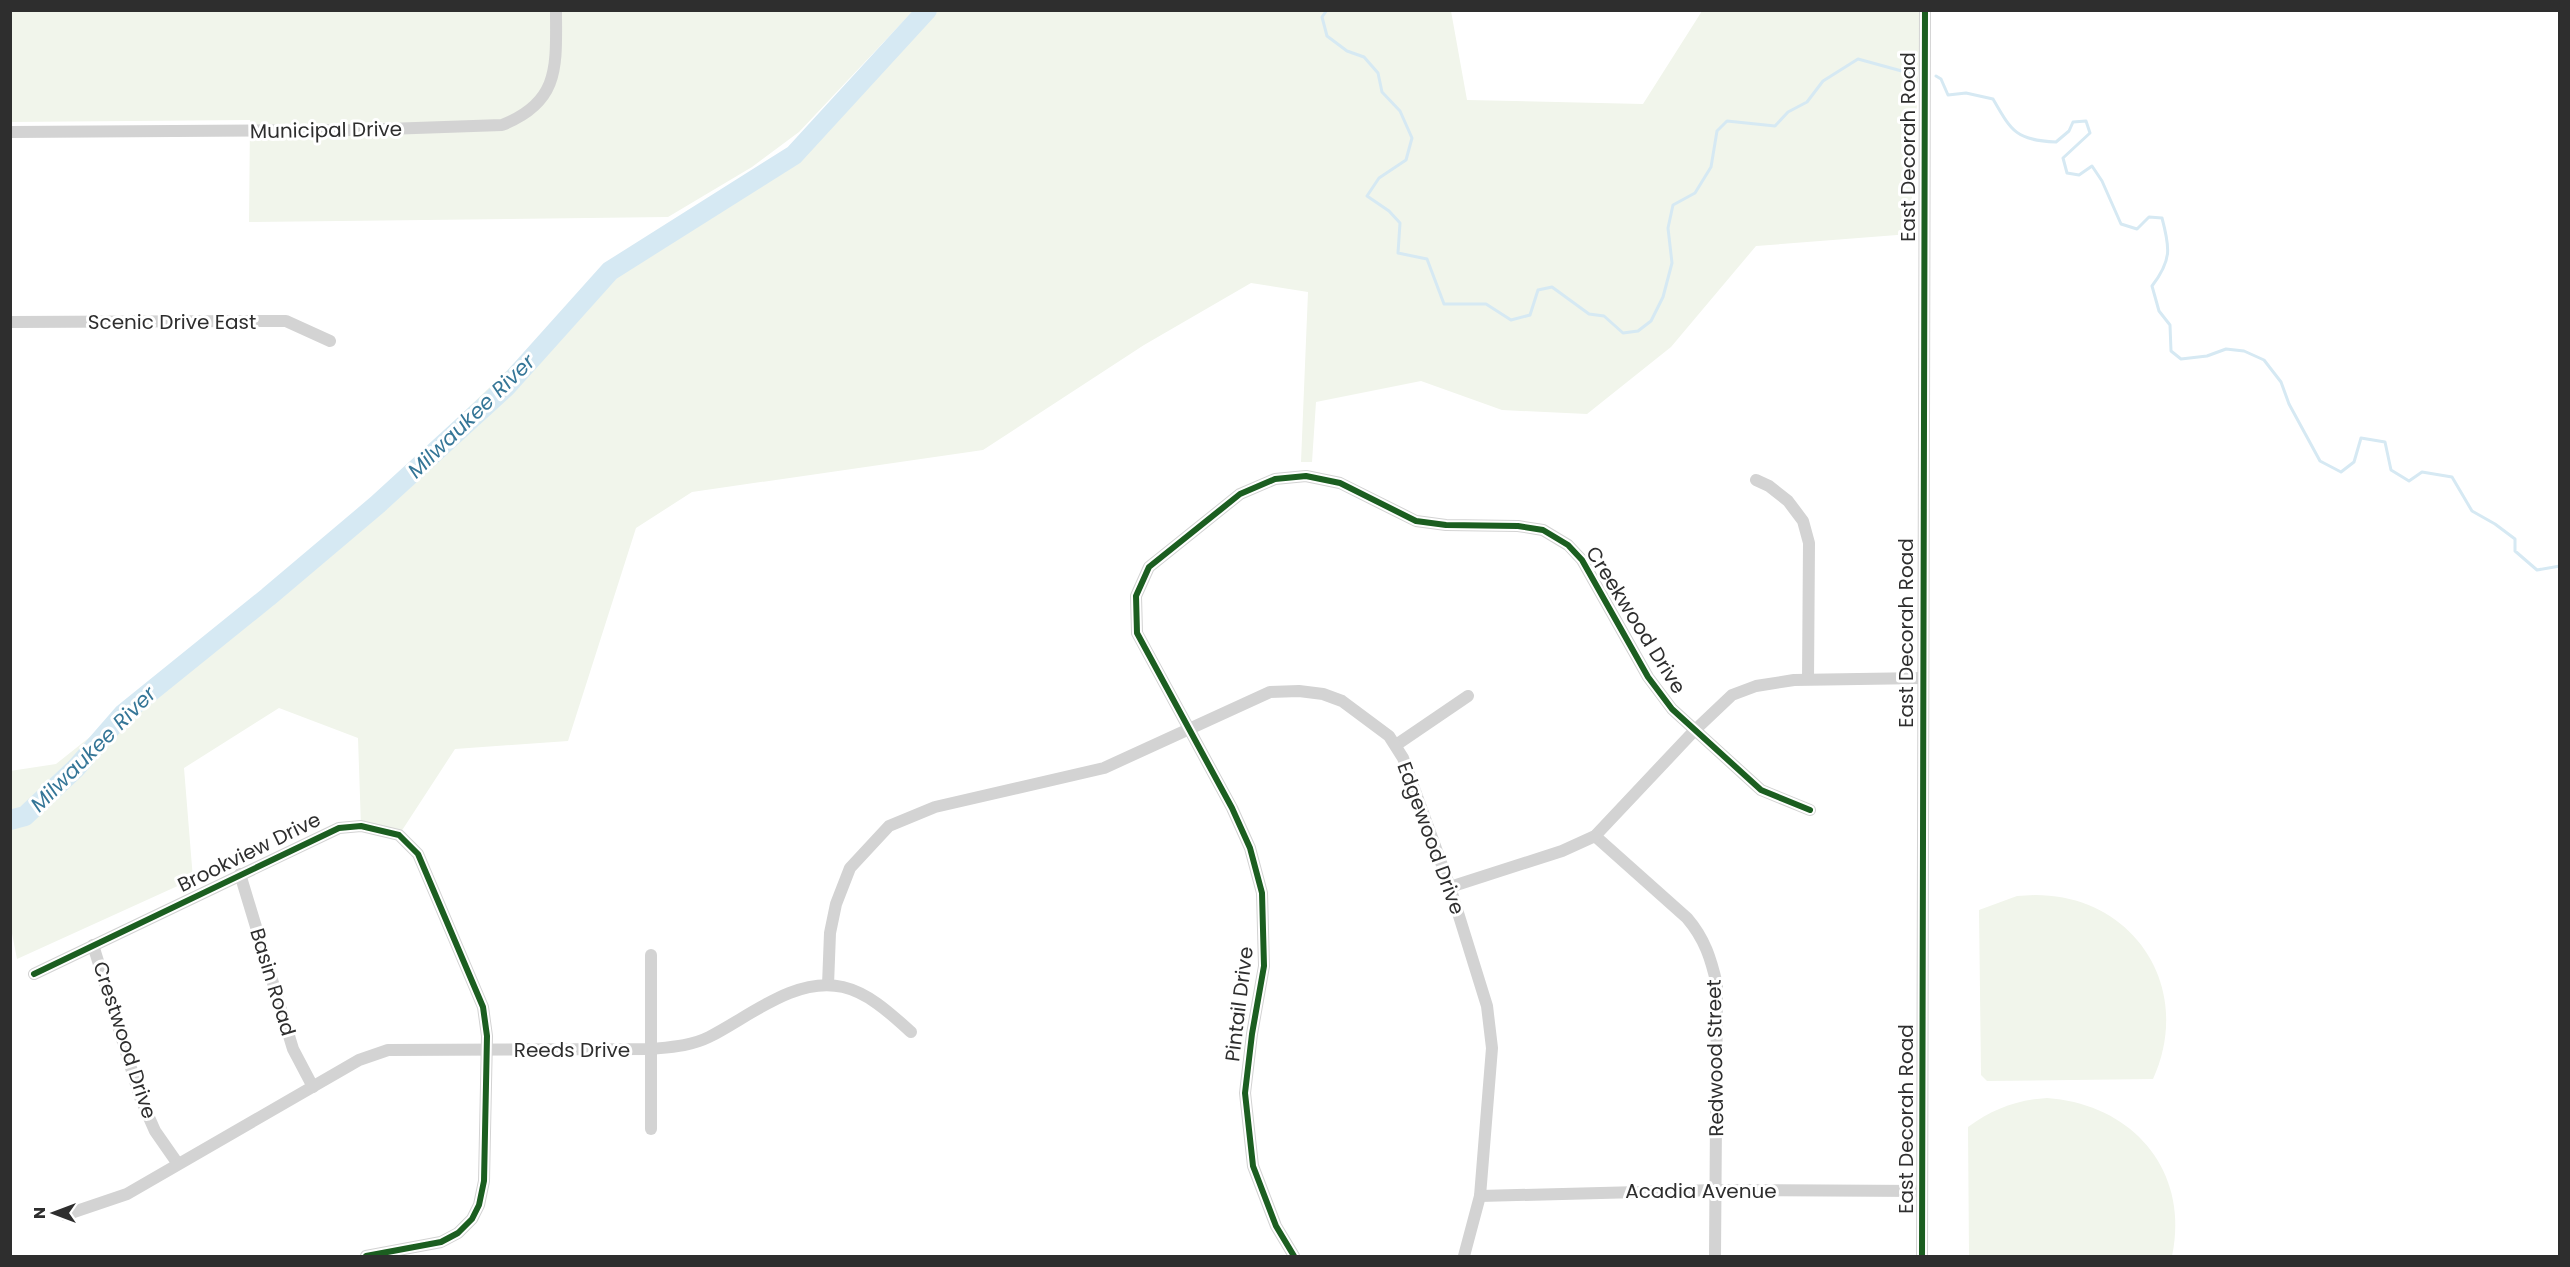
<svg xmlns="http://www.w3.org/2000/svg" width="2570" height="1267" viewBox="0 0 2570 1267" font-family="Poppins,sans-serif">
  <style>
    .green { fill: #f1f5eb }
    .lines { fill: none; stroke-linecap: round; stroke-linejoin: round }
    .stream { stroke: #d6e9f3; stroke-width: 3 }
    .river { stroke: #d6e9f3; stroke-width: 20 }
    .minor { stroke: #d3d3d3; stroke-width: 12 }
    .cycleway-casing { stroke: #fff; stroke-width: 10 }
    .cycleway { stroke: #1b5e20; stroke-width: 6 }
    .labels { text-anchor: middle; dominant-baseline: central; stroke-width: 6; stroke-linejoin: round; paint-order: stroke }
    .street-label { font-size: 20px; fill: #2e2e2e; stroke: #fff }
    .water-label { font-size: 21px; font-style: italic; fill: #357697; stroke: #fff }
  </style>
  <rect width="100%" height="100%" fill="#fff"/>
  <g class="green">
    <polygon points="10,11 913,11 799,132 752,167 668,217 249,222 250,120 11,122"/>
    <polygon points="927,11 1451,11 1467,100 1643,104 1702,11 1922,11 1910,234 1756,246 1671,347 1587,414 1502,410 1421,381 1316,402 1312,462 1301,462 1308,292 1251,283 1144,345 983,450 692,492 636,528 568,741 455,749 399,835 361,826 358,738 279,708 184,768 193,879 17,959 10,923 10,771 56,764 302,568 610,271 794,155"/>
    <path d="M 2035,895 C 2135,895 2194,989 2153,1079 L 1987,1081 L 1981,1075 L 1979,910 L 2017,896 Z"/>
    <path d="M 2047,1098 C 2132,1104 2190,1170 2172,1256 L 1969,1256 L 1968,1127 C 1993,1109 2016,1100 2047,1098 Z"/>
  </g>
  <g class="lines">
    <g class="stream">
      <polyline points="1327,10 1322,17 1327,36 1347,51 1364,57 1378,73 1382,92 1400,111 1412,138 1406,160 1379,178 1367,196 1389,211 1400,223 1398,253 1427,259 1444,304 1486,304 1511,320 1530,315 1538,290 1552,287 1589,314 1604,316 1623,333 1638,331 1651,321 1663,297 1672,263 1668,228 1673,205 1695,193 1711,167 1717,131 1727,121 1775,126 1788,112 1807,102 1823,81 1858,59 1909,73"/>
      <path d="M 1936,76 L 1941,79 L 1948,95 L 1966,93 L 1993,99 C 2012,132 2016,140 2056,142 L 2069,131 L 2073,122 L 2086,121 L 2090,133 L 2063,158 L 2067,173 L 2079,175 L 2092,166 L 2102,181 L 2121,224 L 2137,229 L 2149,217 L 2162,218 C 2170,248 2172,260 2152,286 L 2159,311 L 2170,325 L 2171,351 L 2181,359 L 2207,356 L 2226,349 L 2244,351 L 2264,360 L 2281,382 L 2289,404 L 2320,461 L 2341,472 L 2354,462 L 2361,438 L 2385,442 L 2391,470 L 2409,481 L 2422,472 L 2452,477 L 2472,511 L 2495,524 L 2515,539 L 2515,551 L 2537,570 L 2560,566"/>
    </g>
    <polyline class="river" points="10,820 25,816 76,768 123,714 268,597 378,504 506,387 610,271 794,155 927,10"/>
    <g class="minor">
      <path d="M 10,132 L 358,130 L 502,125 C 561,102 556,65 556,10"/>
      <polyline points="10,322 286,321 330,341"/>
      <polyline points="1756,480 1769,486 1788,501 1803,521 1809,543 1808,679"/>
      <polyline points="1396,745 1468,696"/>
      <path d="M 1595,836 L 1687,918 C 1705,939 1711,959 1717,985 L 1715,1256"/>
      <polyline points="240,874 293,1049 313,1087"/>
      <polyline points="1450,887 1562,851 1595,836 1694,731 1732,695 1756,686 1794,680 1923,678"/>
      <polyline points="93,945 140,1097 155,1131 178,1164"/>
      <polyline points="651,955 651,1129"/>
      <polyline points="34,974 339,828 361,826 399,835 418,854 483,1007 487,1036 484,1181 479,1205 472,1219 458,1233 441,1242 366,1256"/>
      <polyline points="828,985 830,933 836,904 850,868 889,826 935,807 1104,768 1270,692 1299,691 1323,694 1342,701 1389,736 1403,758 1450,887 1487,1006 1492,1048 1480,1196 1464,1256"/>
      <polyline points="1480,1196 1716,1190 1922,1191"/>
      <path d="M 65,1215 L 127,1194 L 359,1060 L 388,1050 L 651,1049 C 671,1047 691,1046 709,1037 C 749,1017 795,976 843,987 C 869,993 891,1014 911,1032"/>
      <polyline points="1294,1256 1276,1226 1253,1166 1245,1093 1252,1034 1264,966 1262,893 1250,848 1232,808 1137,633 1136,596 1149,567 1240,494 1275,479 1306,476 1340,483 1416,521 1446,525 1518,526 1543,530 1568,545 1582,560 1648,677 1672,709 1761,790 1810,810"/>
      <polyline points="1922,1256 1925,10"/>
    </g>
    <g class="cycleway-casing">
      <g id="cycleway">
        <polyline points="34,974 339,828 361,826 399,835 418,854 483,1007 487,1036 484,1181 479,1205 472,1219 458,1233 441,1242 366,1256"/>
        <polyline points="1294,1256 1276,1226 1253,1166 1245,1093 1252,1034 1264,966 1262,893 1250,848 1232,808 1137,633 1136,596 1149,567 1240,494 1275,479 1306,476 1340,483 1416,521 1446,525 1518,526 1543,530 1568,545 1582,560 1648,677 1672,709 1761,790 1810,810"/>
        <polyline points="1922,1256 1925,10"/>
      </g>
    </g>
    <use href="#cycleway" class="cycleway"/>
  </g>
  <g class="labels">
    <g class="street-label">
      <text transform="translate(326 130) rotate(-1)">Municipal Drive</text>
      <text transform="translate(1908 147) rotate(-90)">East Decorah Road</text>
      <text x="172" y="322">Scenic Drive East</text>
      <text transform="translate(1636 620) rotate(58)">Creekwood Drive</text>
      <text transform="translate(1906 633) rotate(-90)">East Decorah Road</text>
      <text transform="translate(1431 838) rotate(70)">Edgewood Drive</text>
      <text transform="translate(249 852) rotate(-26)">Brookview Drive</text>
      <text transform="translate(273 982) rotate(73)">Basin Road</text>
      <text transform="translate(1239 1004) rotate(-83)">Pintail Drive</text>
      <text transform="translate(125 1040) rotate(72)">Crestwood Drive</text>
      <text x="572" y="1050">Reeds Drive</text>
      <text transform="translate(1715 1058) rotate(-91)">Redwood Street</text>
      <text transform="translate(1906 1119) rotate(-90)">East Decorah Road</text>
      <text x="1701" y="1191">Acadia Avenue</text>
    </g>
    <g class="water-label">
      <text transform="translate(471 416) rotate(-44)">Milwaukee River</text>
      <text transform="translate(93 749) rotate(-45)">Milwaukee River</text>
    </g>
  </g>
  <rect width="2570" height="1267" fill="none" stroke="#2e2e2e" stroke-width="24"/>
  <g transform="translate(54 1213) rotate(270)" stroke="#ffffff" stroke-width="4.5" paint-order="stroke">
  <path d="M0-4.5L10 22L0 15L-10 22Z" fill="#2e2e2e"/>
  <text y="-9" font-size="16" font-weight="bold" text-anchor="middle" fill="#2e2e2e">N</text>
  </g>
</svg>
